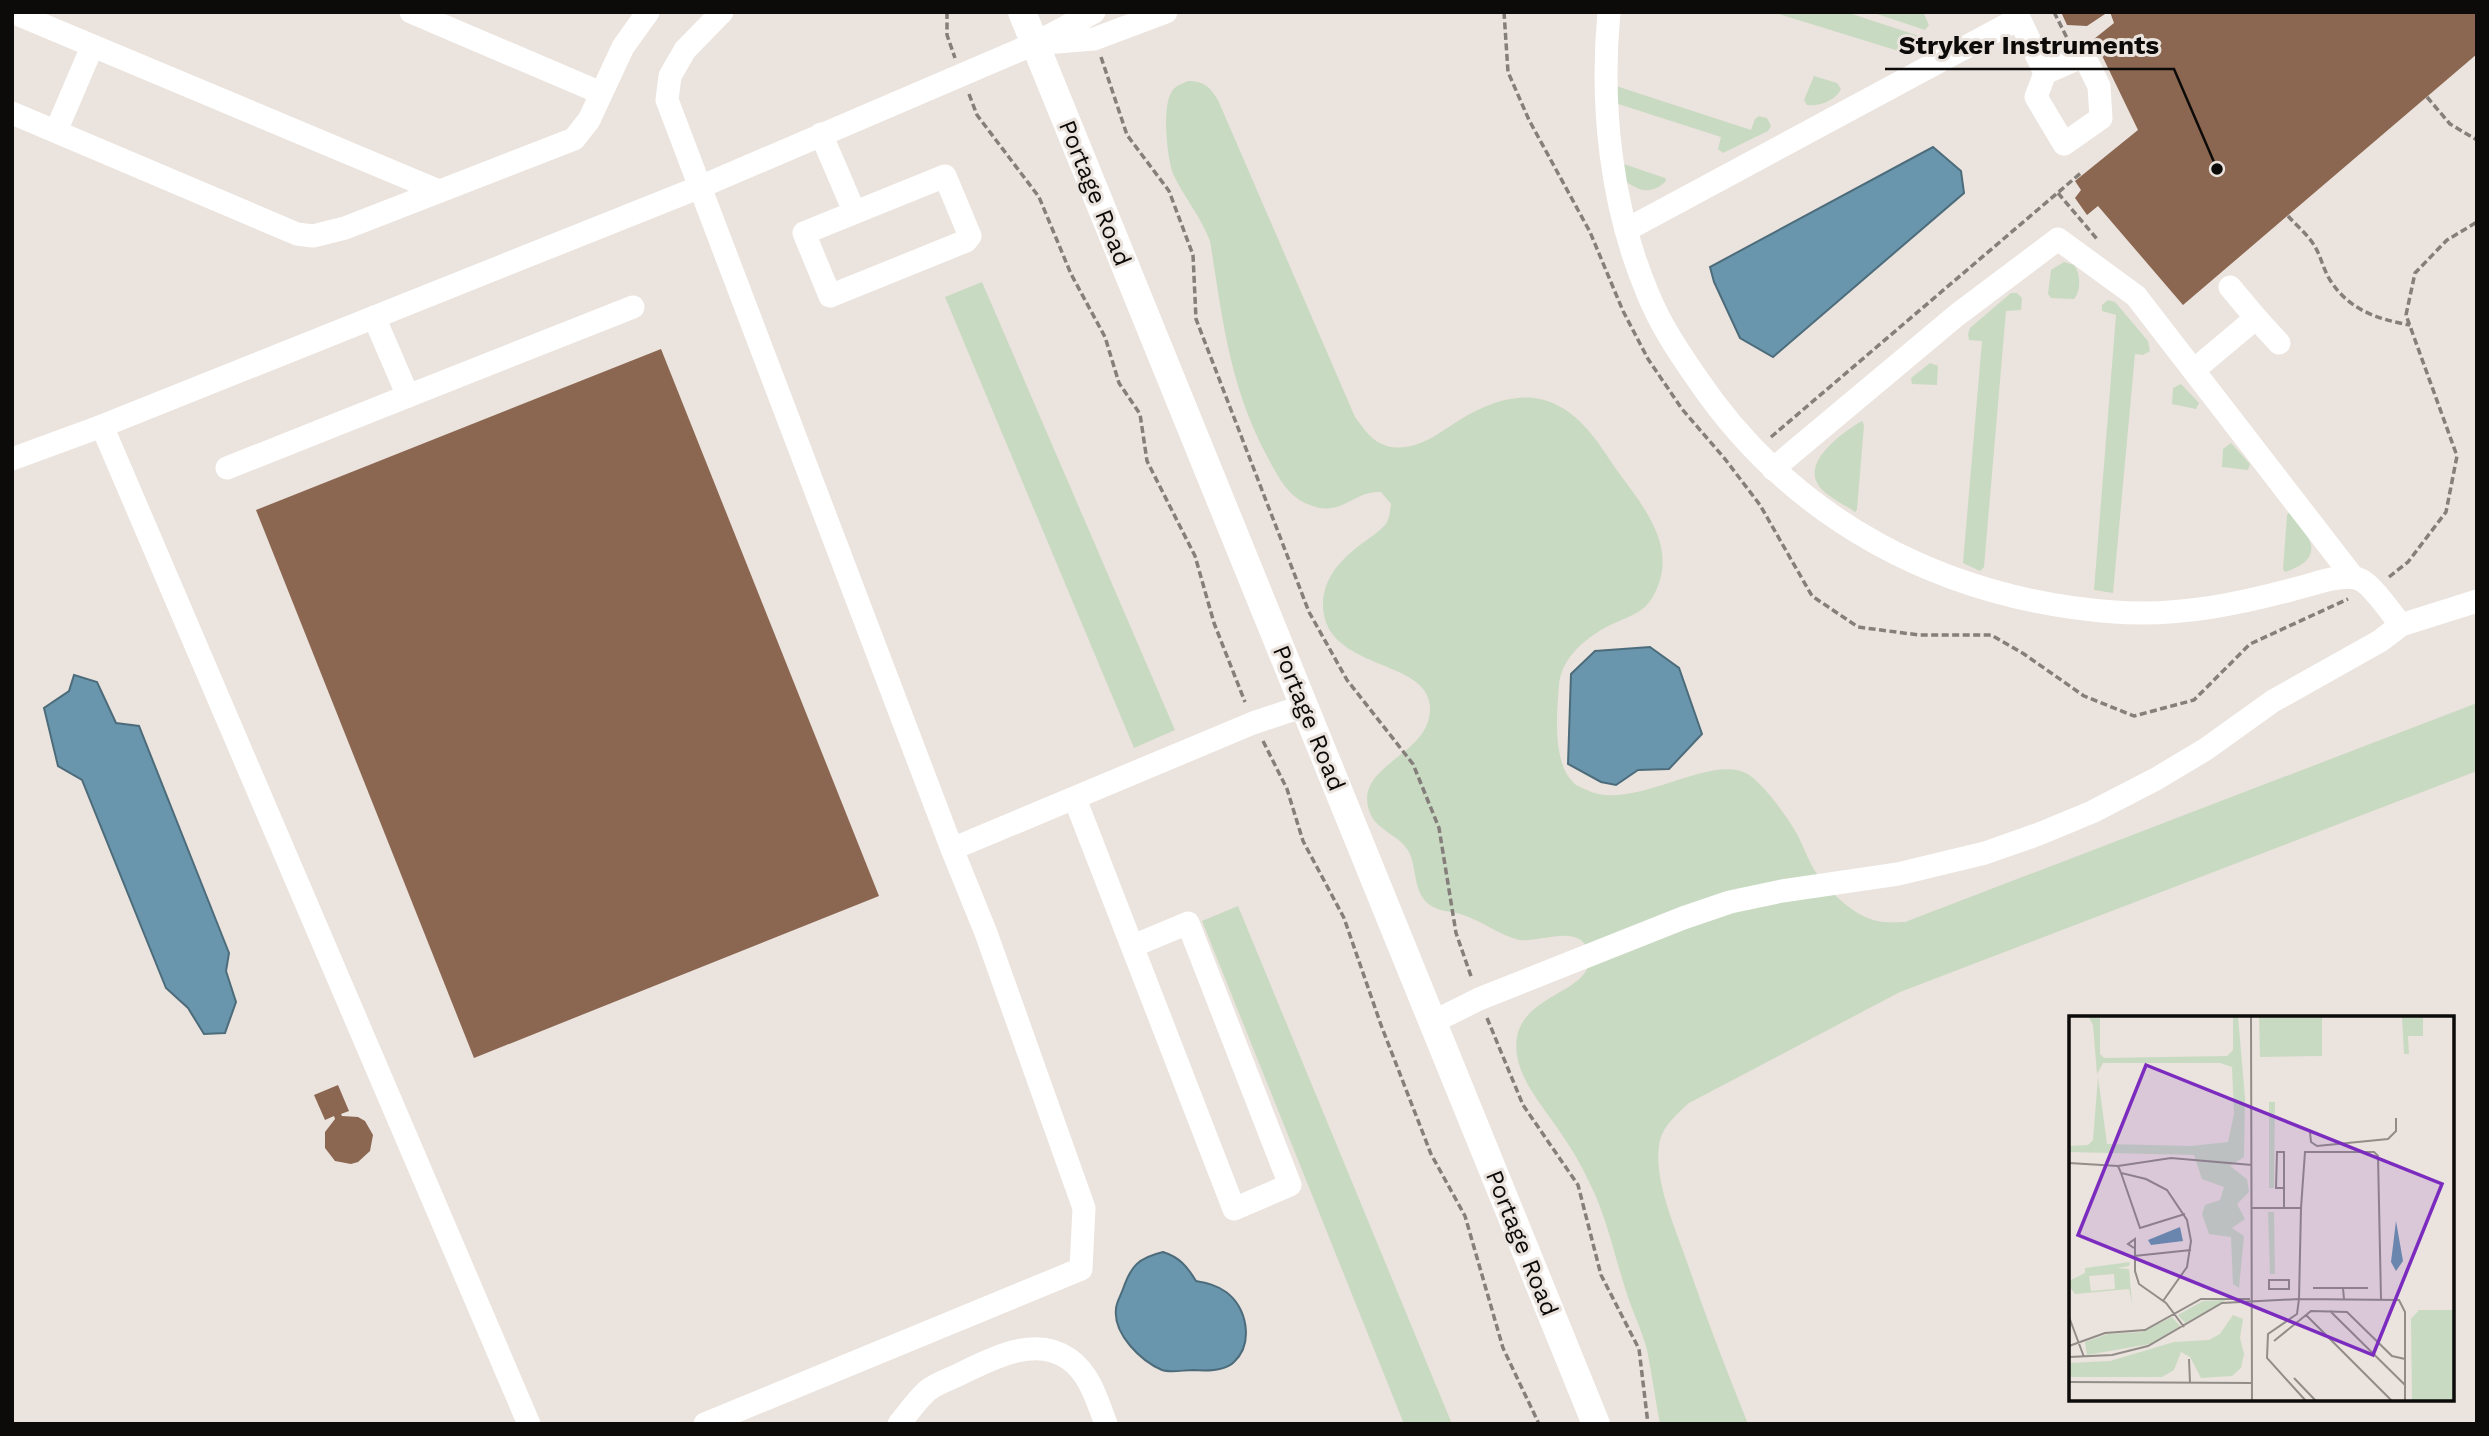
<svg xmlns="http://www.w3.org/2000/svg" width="2489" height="1436" viewBox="0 0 2489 1436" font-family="'Work Sans',sans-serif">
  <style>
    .green { fill: #c9dac2 }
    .water { fill: #6996ac; stroke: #4d6c7b; stroke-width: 2 }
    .building { fill: #8b6650 }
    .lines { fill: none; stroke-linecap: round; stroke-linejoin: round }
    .path { stroke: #847f7b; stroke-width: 3.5; stroke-dasharray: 7 3.5; stroke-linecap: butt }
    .minor { stroke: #fff; stroke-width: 23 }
    .major { stroke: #fff; stroke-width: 28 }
    .labels { text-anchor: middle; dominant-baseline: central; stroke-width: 6; stroke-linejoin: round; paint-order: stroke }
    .street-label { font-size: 24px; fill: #0d0b09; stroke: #ebe3dd }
    .inset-road { fill: none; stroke: #928d88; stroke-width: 2 }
    .view { fill: #7b2cbf; fill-opacity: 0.15; stroke: #7b2cbf; stroke-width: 3.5 }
    .inset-edge { fill: none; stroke: #0d0b09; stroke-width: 3.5 }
    .leader { fill: none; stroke: #0d0b09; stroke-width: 2.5 }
    .callout-dot { fill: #0d0b09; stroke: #ebe3dd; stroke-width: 2.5 }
    .callout-label { font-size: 26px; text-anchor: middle; font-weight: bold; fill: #0d0b09; stroke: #ebe3dd; stroke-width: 6; stroke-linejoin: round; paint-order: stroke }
  </style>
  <rect width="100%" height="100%" fill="#ebe3dd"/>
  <g class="green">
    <polygon points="1772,12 1846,12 1925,38 1923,43 1905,53"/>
    <polygon points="1871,12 1923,12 1929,25 1925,30"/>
    <path d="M 1814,76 L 1837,83 L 1841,89 C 1836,100 1819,107 1807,105 L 1804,100 Z"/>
    <path d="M 1188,81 C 1204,81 1210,87 1218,100 L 1355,417 C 1364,429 1372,442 1387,446 C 1414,453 1438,434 1458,421 C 1505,392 1548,385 1587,429 C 1598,441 1607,456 1616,469 C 1640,502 1674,541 1659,583 C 1656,592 1651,601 1645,607 C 1632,618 1615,621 1601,630 C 1580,643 1561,661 1559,685 C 1557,711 1552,762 1573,782 C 1576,786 1583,788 1587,790 C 1635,814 1718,746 1753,778 C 1769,792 1786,815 1797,834 C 1804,847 1809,863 1817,874 C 1831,893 1854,916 1877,921 C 1886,923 1897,922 1905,922 L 2477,703 L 2477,771 L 1900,992 L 1689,1103 C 1678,1113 1664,1125 1660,1140 C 1652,1176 1674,1225 1686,1259 C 1705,1315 1726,1369 1748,1424 L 1660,1424 C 1655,1399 1652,1374 1647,1350 C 1642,1330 1632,1311 1626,1291 C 1615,1257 1608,1223 1593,1190 C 1585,1173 1577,1157 1566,1141 C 1551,1116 1521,1085 1517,1055 C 1507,990 1601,997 1588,951 C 1580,923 1539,943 1520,940 C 1500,936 1483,921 1463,915 C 1453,911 1442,912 1433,907 C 1412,895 1418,871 1409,852 C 1400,835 1377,831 1370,813 C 1351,764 1432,757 1430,707 C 1428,658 1326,671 1323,607 C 1322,578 1342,558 1364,542 C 1372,536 1382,530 1387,522 C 1390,516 1390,510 1391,504 L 1381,492 C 1354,490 1341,518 1310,505 C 1288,497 1279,478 1268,458 C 1229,385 1223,321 1210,241 C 1201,217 1184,197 1173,174 C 1167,157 1162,109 1171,93 C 1174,86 1182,84 1188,81 Z"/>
    <polygon points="1613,85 1751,130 1755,119 1759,116 1767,118 1771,126 1768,131 1723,153 1718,149 1721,137 1612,102"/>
    <path d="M 1621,163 L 1665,178 L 1666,181 C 1651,196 1635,191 1622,177 Z"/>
    <path d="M 2064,262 L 2074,265 C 2081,274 2081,291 2074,299 L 2051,298 L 2048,294 L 2051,270 Z"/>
    <polygon points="982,282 1175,730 1134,748 945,297"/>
    <polygon points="2011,293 2017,293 2022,298 2021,310 2006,311 1984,567 1980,571 1963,563 1982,341 1969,340 1968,334 1970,328"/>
    <polygon points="2108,300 2115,302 2148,341 2150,351 2143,355 2135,354 2113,593 2094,590 2116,315 2102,311 2102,305"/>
    <polygon points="1930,363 1938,366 1937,385 1912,384 1911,378"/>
    <polygon points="2181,384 2199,403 2196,409 2172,404 2173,388"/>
    <path d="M 1862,421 L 1864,425 L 1857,510 L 1855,512 C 1844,504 1827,497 1819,486 C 1801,462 1843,432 1862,421 Z"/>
    <polygon points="2231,443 2250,464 2248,470 2222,467 2223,449"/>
    <path d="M 2290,512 C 2311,536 2327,558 2285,572 L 2283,569 L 2287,515 Z"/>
    <polygon points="1238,906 1452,1424 1404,1424 1202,921"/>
  </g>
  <g class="water">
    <polygon points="1933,147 1961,171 1964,193 1773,357 1740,338 1714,282 1710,267"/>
    <polygon points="1650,647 1679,668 1702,734 1669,769 1638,770 1616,785 1601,782 1568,764 1571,674 1595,651"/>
    <polygon points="74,675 97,682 116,723 139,726 229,953 226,971 236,1002 225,1033 204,1034 188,1008 166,988 82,780 58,766 44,708 69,691"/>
    <path d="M 1163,1252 C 1179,1257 1187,1266 1196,1281 C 1207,1283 1216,1285 1226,1292 C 1247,1307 1254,1343 1234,1362 C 1225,1371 1205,1371 1193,1370 C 1184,1370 1170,1373 1162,1370 C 1141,1361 1113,1334 1116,1309 C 1116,1303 1121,1295 1123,1289 C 1131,1266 1138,1258 1163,1252 Z"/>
  </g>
  <g class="building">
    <polygon points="2061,12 2108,12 2087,26 2067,25"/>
    <polygon points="2110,12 2477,12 2477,54 2183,305 2098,206 2087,215 2075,198 2081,190 2075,181 2138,130 2094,39 2114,23"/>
    <polygon points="661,349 879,896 474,1058 256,510"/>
    <polygon points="338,1085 349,1111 341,1114 342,1116 358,1117 365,1121 373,1135 370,1151 358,1162 351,1164 335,1161 325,1148 325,1132 335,1119 334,1116 325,1120 314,1095"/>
  </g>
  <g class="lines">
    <g class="path">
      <polyline points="947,12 947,35 955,58"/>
      <polyline points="1504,12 1508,72 1529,120 1590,232 1623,311 1648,359 1682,409 1725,459 1760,505 1812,596 1858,627 1919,635 1991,635 2024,654 2084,696 2134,716 2194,700 2250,644 2348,599"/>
      <polyline points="2054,12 2069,42"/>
      <polyline points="1101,57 1127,135 1169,191 1193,255 1196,319 1309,612 1347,680 1413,764 1439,828 1456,933 1472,979"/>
      <polyline points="969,94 977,115 1039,197 1071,274 1105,337 1119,383 1140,414 1147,461 1195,556 1214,623 1245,702"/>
      <polyline points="2427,97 2450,124 2477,140"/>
      <polyline points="2058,193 2097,239"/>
      <path d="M 2288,216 C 2296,225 2307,234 2314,245 C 2321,256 2323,269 2330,280 C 2349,310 2377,319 2410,325"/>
      <polyline points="1771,437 2082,172"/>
      <polyline points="2389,577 2408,562 2446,512 2457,456 2406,315 2415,273 2447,240 2477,222"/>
      <polyline points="1263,741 1287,789 1303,841 1344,918 1381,1025 1431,1154 1465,1216 1503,1348 1539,1424"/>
      <polyline points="1487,1018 1523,1105 1578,1185 1601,1275 1639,1349 1648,1424"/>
    </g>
    <g class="minor">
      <polyline points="12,12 439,191"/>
      <polyline points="411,12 601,93"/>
      <polyline points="722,12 685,50 670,76 667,100 700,187 1034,44 1094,12"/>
      <path d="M 1609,12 C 1600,106 1611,207 1648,294 C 1660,324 1678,351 1696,377 C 1793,521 1943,599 2114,612 C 2181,617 2245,603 2309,585 C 2323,581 2347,573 2361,580 C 2373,586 2391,613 2401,625"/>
      <polyline points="2016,12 2045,73 2036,97 2064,144 2101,118 2099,86 2084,56 2045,73"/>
      <polyline points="1045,43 1094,39 1166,12"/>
      <polyline points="12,113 297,234 313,236 345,228 574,139 589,120 623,47 648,12"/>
      <polyline points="56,131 92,47"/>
      <polyline points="821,134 854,211"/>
      <polygon points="945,176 970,236 966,241 830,296 804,233"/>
      <polyline points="1626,230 2018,19"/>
      <polyline points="374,317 408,396 633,307"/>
      <polyline points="2256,318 2279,343"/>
      <polyline points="2194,370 2256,318 2230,287"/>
      <polyline points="102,426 529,1424"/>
      <polyline points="12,459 102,426 700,187 952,849"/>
      <polyline points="227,468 408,396"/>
      <polyline points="1773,469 1957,315 2058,239 2136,296 2353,577"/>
      <polyline points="1075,799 1234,1209 1290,1185 1188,923 1133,946"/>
      <polyline points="1433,1022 1479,999 1683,918 1730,902 1782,891 1898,874 1985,853 2039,834 2092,812 2156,779 2206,749 2273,701 2380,641 2401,625 2477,601"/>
      <polyline points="705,1424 1081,1269 1084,1208 986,933 952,849 1253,723 1304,706"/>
      <path d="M 899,1424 C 908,1413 917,1400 927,1391 C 935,1384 947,1380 956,1376 C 989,1360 1034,1334 1069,1359 C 1090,1374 1097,1400 1106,1424"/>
    </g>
    <polyline class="major" points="1022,12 1596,1424"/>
  </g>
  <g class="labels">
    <g class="street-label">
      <text transform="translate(1095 193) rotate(68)">Portage Road</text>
      <text transform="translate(1309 718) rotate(68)">Portage Road</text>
      <text transform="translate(1522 1243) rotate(68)">Portage Road</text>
    </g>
  </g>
  <g transform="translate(2069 1016)">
    <rect width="385" height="385" fill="#ebe3dd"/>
    <path d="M 19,0 L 31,0 L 31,38 L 35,42 L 158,40 L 164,34 L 164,0 L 169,0 L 176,82 L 175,141 L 161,150 L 178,163 L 180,176 L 168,188 L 176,203 L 163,212 L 175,220 L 170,272 L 164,268 L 162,221 L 140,218 L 133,198 L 136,189 L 151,184 L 155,171 L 133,163 L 125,139 L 0,136 L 0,130 L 19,129 L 24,124 L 29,61 L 38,128 L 122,130 L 159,126 L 165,98 L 163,51 L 151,47 L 34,47 L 28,58 L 24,9 ZM 190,0 L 253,0 L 253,40 L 191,41 ZM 333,0 L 354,0 L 354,20 L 339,20 L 340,38 L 335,38 ZM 200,86 L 206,86 L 205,172 L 200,172 ZM 199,196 L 205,196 L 206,258 L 201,258 ZM 61,246 L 60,250 L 48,252 L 60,253 L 63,287 L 60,273 L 6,278 L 0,270 L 0,265 L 16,257 L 16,252 ZM 45,258 L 46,273 L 22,275 L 20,260 ZM 157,284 L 116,307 L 109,299 L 134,285 ZM 350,294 L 385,294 L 385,385 L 343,385 L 342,303 ZM 164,299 L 174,303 L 171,322 L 175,338 L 172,352 L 163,360 L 132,362 L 121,341 L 112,336 L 105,354 L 93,361 L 0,361 L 0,347 L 41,345 L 105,326 L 140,324 L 151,318 ZM 103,301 L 111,310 L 81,328 L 18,339 L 16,326 L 39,318 L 73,316 Z" fill="#c9dac2" fill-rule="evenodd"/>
    <path d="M 327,205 L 334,245 L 327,255 L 322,246 ZM 111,211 L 114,225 L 82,229 L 79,224 Z" fill="#6996ac"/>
    <path class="inset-road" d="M 182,0 L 183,385M 241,116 L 242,126 L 248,130 L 319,123 L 327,115 L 327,102M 0,147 L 49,150 L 102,142 L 183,149M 49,150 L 52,157 L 77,163 L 98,174 L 118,204 L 122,225 L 118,251 L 94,285M 52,157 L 71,212 L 116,198M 183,192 L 232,192 L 236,136 L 305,136 L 309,140 L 312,283M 215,192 L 215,136 L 208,136 L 207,172 L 215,172M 232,192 L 230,283 L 330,284 L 336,296 L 336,385M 65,232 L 59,228 L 66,223 L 66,255 L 70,268 L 97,287 L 115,311M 65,240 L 122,234M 200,264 L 220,264 L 220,273 L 200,273 ZM 244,272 L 274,272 L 275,283M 274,272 L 299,272M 261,295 L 336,369M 237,299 L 323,385M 0,301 L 15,341M 205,325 L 242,295 L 278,296 L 323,340 L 336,343M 0,330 L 36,317 L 76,314 L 132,283 L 181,283M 0,341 L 43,339 L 79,330 L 153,287 L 230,283 L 228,298 L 199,318 L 198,342 L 237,385M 120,343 L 121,367M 225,362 L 247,385M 0,366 L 183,367"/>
    <path class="view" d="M 77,49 L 373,168 L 304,339 L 9,219 Z"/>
    <rect width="385" height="385" class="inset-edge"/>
  </g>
  <path class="leader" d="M2217 169L2174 69H1885"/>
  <circle class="callout-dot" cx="2217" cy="169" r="7"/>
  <g class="callout-label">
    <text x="2029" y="54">Stryker Instruments</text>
  </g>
  <rect width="2489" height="1436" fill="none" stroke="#0d0b09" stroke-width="28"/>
</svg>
